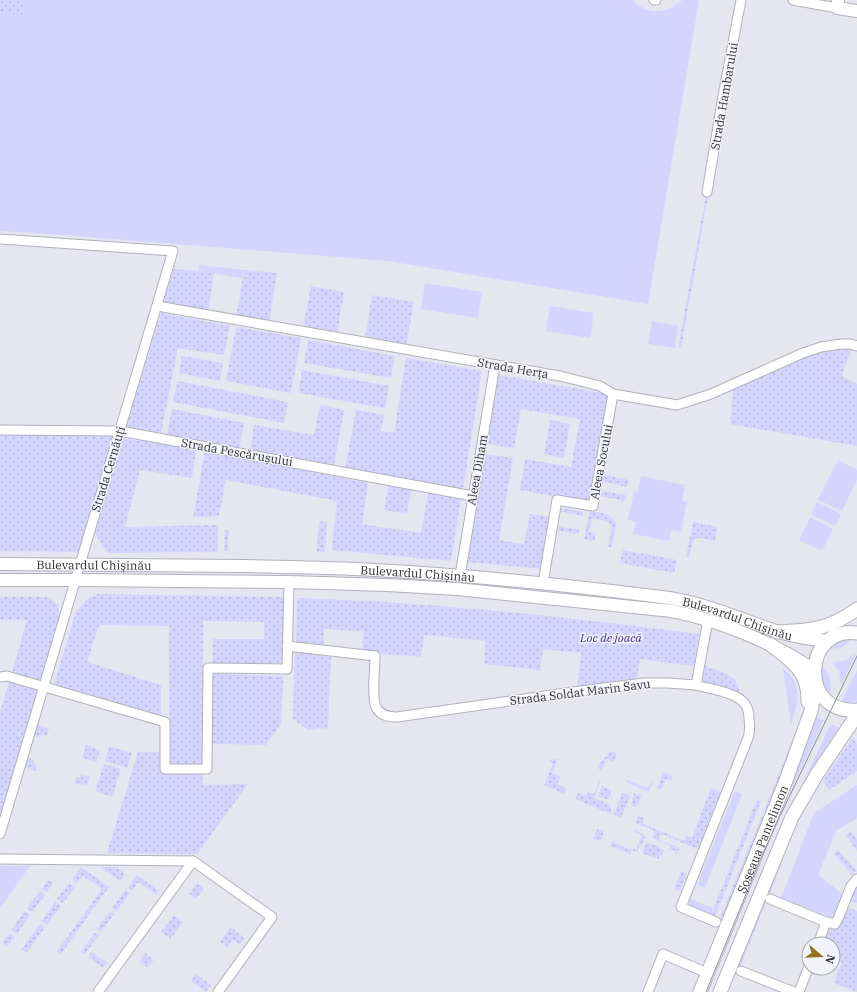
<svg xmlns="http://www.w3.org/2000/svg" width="857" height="992" viewBox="0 0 857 992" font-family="'IBM Plex Serif',serif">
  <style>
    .grass { fill: #d5d4fe }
    .park { fill: url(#park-dots) }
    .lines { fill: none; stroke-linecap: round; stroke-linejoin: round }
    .street-casing { stroke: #b1b1bb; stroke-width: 11 }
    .secondary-casing { stroke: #b1b1bb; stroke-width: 14 }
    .primary-casing { stroke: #b1b1bb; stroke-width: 15 }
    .street { stroke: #fff; stroke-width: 9 }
    .secondary { stroke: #fff; stroke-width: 12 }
    .primary { stroke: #fff; stroke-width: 13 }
    .tram { stroke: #8e8e95; stroke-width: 1 }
    .labels { text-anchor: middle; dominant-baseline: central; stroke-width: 3; stroke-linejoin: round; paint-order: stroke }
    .street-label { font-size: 12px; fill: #313135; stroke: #f3f3fd }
    .park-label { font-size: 12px; font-style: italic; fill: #432f90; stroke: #f3f3fd }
  </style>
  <defs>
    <pattern id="park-dots" width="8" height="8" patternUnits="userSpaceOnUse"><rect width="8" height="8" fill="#d5d4fe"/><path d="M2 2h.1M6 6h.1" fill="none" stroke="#b7b6da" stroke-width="1.8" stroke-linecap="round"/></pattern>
  </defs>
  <rect width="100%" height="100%" fill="#e6e6f0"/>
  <g class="grass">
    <path d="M 0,0 L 632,0 C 643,11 659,15 673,7 C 676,5 680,1 683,0 C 687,0 694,0 699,0 L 648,304 L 388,261 L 76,236 L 0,231 Z"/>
    <polygon points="199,265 244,270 242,278 198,271"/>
    <polygon points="425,283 482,292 478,318 421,309"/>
    <polygon points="550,306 594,313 590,338 546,331"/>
    <polygon points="652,321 678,326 675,348 648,344"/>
    <polygon points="838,460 857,470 857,479 842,511 818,500"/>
    <polygon points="641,476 685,485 682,501 687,502 681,532 671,530 669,541 633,534 636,522 628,520 634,491 638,492"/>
    <polygon points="817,502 841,514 835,526 811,515"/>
    <polygon points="810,517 833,529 822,551 799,540"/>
    <polygon points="845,640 852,640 841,648 827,649 838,642"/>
    <polygon points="856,653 841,685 839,671 832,662 844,661"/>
    <path d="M 820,665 C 832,676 832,683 830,699 L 824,691 Z"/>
    <path d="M 783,668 C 786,671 790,674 792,677 C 802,691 796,710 791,724 Z"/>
    <polygon points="857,670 857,702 849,703 841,702"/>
    <polygon points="812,715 824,720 788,796"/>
    <polygon points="831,724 842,729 795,799"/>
    <polygon points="624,779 647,788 652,780 653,781 649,792 629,784"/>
    <polygon points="857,785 857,818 836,831 818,875 844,895 835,919 781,898 814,813"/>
    <polygon points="735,791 742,794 705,888 697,885"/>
    <polygon points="0,866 30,866 0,908"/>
    <polygon points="690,899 713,908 711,915 688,906"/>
  </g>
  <g class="park">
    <polygon points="0,0 25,0 22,15 0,12"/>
    <polygon points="706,196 708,196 681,348 678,348"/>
    <polygon points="174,269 214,273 208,312 163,304"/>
    <polygon points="244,270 277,273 269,322 236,317"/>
    <polygon points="311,286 344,292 337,334 303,328"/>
    <polygon points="372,295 414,302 406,346 365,339"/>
    <polygon points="161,313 230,326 224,355 178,348 161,433 126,428"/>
    <polygon points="236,327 301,338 291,393 226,381"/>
    <polygon points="308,340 395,356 391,378 304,363"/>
    <polygon points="841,347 852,350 842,373 843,377 857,384 857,446 730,424 733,388 820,350"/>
    <polygon points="182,356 223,363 220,381 179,373"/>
    <polygon points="406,358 482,371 463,489 345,468 356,410 384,415 381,431 394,433"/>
    <polygon points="302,370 389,386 385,408 298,393"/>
    <polygon points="499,375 607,394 610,398 590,503 520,490 525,459 571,467 580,419 521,409 514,448 487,444"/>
    <polygon points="177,381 288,402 284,423 173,402"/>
    <polygon points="320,405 344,410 334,465 250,450 254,425 314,435"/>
    <polygon points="172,409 244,423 239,448 167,435"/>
    <polygon points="550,420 570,424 564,458 544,454"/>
    <polygon points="0,433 114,434 79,552 0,551"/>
    <polygon points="123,438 196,450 192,478 140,470 125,527 218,525 218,552 107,553 95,533"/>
    <polygon points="205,451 368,483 362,524 421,533 428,493 461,499 451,561 332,550 337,501 226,480 219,516 193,517"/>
    <polygon points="485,454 513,458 499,540 524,544 530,514 551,517 542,569 468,562"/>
    <polygon points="602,474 629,480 627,487 601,481"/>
    <polygon points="388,486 411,490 407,514 384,510"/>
    <polygon points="599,490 626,495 625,501 598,496"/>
    <polygon points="559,507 583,512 583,516 558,511"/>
    <path d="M 590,511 C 602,513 609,512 616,523 L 612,547 L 608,547 C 612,525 616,522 592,518 L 589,532 L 596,533 L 594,541 L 584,539 Z"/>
    <polygon points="319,521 327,522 325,552 317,552"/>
    <path d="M 693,522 L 718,527 L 715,541 C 692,536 694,535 689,558 L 686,557 Z"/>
    <polygon points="555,526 580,530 579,534 555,530"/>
    <polygon points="225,530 229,530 228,551 224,551"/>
    <polygon points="623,550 677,560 674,573 620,563"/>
    <polygon points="98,594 285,597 283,663 213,663 213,639 264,639 264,622 203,621 202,764 170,764 169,626 99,625 87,662 161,685 161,716 54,684 76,612 86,600"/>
    <polygon points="0,597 46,597 54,601 58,605 59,618 40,680 12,672 27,620 0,620"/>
    <path d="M 297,598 C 432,602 565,617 699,634 L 694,666 L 640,659 L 637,679 L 577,687 L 581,653 L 543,649 L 540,670 L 484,664 L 486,641 L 424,635 L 421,657 L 362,652 L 363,631 L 324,629 L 324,645 L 296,644 Z"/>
    <polygon points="295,649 331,653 328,728 308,730 293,719"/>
    <path d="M 705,666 C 718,671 740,675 739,691 L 736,691 L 702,682 Z"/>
    <polygon points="213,674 283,676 281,724 266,745 212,744"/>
    <polygon points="9,682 37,691 0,817 0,713"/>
    <polygon points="37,725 49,728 47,736 42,734 40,738 34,736"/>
    <polygon points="797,729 802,731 772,806 764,811"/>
    <polygon points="853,737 857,745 857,771 829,790 823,781"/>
    <polygon points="86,745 100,750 96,762 82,758"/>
    <polygon points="109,746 132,753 127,768 105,761"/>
    <polygon points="611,751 617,753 614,762 606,759 601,771 597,767"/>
    <polygon points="138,752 162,752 162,773 202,773 203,785 248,784 197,854 107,853"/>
    <polygon points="27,757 34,760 33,764 37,765 36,771 24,767"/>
    <polygon points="558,759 552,773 560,777 557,784 566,788 564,794 544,785 553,764 549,762 550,760"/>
    <polygon points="104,764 121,769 112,797 95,791"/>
    <polygon points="663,772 673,776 671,781 666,779 662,789 657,789"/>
    <polygon points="81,774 90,777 87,786 74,783 76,777 80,778"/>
    <polygon points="600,779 601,779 594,798 611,805 611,814 575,799 578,793 586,796 588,792 594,794"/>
    <polygon points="602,786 612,790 608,800 598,796"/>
    <polygon points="711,788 721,792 698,849 661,834 659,840 680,848 677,854 675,854 676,851 670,849 671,846 656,840 653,837 655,831 635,823 638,816 644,818 642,823 684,841 687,835 692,838"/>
    <polygon points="622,793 630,796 621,818 614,815"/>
    <polygon points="634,793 642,796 636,807 631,805"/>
    <polygon points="757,800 761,801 715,917 711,915"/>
    <polygon points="770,812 725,921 720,918 761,818"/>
    <polygon points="597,829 604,832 600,841 593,839"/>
    <polygon points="635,829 646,837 637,852 632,850 630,854 610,846 612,842 632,850 633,848 636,850 642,835 634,832"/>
    <polygon points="851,831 857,840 857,851 846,835"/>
    <polygon points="647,842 656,846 657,845 664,851 658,859 642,853"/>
    <polygon points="838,850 857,871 852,875 834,854"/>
    <polygon points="782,863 740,967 734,964 773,867"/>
    <polygon points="81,867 109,887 61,954 57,951 102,889 83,876 77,883 72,879"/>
    <polygon points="100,867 116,867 125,874 120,881"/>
    <polygon points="681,871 687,874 680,891 674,889"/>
    <polygon points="137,875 159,891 156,895 138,882 132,891 128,888"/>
    <polygon points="48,880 53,883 47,892 42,889"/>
    <polygon points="69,883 75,887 63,903 57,899"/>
    <polygon points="197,883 204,888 196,899 189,894"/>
    <polygon points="857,884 857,903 850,901"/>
    <polygon points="126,890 130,893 116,911 112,908"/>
    <polygon points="40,891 45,895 32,912 27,908"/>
    <polygon points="55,902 61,906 47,925 42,921"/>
    <polygon points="846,907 857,911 857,992 834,983 842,962 833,959 833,944 822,944 828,929 839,925"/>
    <polygon points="25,911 30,915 17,934 11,930"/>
    <polygon points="110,911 114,914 101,932 97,929"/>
    <polygon points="174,915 183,922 170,939 161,932"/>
    <polygon points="40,924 45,927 27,953 21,949"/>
    <polygon points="230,927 245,938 240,945 233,939 227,947 220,942"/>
    <polygon points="95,932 99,935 85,954 81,952"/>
    <polygon points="10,933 15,937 7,947 2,943"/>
    <polygon points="92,952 107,963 103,968 88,957"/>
    <polygon points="145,953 154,960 147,968 139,962"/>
    <polygon points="196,974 211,985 206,992 191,981"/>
  </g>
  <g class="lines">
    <g class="street-casing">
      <g id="street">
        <polyline points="654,0 656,0"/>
        <polyline points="793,0 837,8"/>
        <polyline points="707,192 723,96 741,0"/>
        <polyline points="0,239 173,251 0,834"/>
        <polyline points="157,306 560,376 600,386 613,394 677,405 711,394 803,353 821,347 841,344 850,344 857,346"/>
        <polyline points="0,430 120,431 473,496"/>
        <polyline points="460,576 495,365"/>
        <polyline points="543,583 557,500 593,506 613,394"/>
        <path d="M 287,646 L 375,656 C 375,667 371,701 377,709 C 382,716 389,717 397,717 L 573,692 L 644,683 L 668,683 L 696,685 L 708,620"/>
        <polyline points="0,677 7,676 165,722 165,769 207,769 208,668 287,669 289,582"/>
        <path d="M 696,685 C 709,689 737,692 745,704 C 748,708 749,715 749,719 C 750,726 750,732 748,738 L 681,907 L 716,922"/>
        <polyline points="0,859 193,861 272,917 218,992"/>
        <polyline points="770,899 826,922 835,924 838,919 851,886 857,879"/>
        <polyline points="818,944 826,922"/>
        <polyline points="741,971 794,992"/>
        <polyline points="98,992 193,861"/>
        <polyline points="648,992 663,954 707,973"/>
        <polyline points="799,992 809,966"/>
      </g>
    </g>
    <g class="secondary-casing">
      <g id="secondary">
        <polyline points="838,0 837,8 857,11"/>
        <path id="s1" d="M 0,564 C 81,564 162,565 244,566 C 287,567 330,567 374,570 C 470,575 566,585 662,597 C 704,602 739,619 779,632 C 795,637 811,639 828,641"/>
        <path d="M 0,580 L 76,580 L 289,582 L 387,585 L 457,589 L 672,611 C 719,620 774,643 814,670"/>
      </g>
    </g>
    <g class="primary-casing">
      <g id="primary">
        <path d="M 777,632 C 811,631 829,629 857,609"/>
        <path d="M 857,633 C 803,625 798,715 857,710"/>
        <path d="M 771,645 C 793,662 809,672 808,702"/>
        <path id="s2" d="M 700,992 L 785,783 L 811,711 L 816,684"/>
        <polyline points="720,992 792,817 817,774 857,715"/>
      </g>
    </g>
    <use href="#street" class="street"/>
    <use href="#secondary" class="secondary"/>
    <use href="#primary" class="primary"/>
    <polyline class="tram" points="706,992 760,860 779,818 857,656"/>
  </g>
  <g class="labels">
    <g class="street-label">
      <text transform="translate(724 96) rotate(-80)">Strada Hambarului</text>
      <text transform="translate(513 368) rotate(10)">Strada Herța</text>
      <text transform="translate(237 452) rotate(10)">Strada Pescărușului</text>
      <text transform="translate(601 462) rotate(-79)">Aleea Socului</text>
      <text transform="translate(108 469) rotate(-73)">Strada Cernăuți</text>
      <text transform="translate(477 470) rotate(-80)">Aleea Diham</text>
      <text stroke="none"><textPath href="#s1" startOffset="94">Bulevardul Chișinău</textPath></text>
      <text stroke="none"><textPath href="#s1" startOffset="418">Bulevardul Chișinău</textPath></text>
      <text stroke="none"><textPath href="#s1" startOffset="742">Bulevardul Chișinău</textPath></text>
      <text transform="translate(580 692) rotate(-7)">Strada Soldat Marin Savu</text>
      <text stroke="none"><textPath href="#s2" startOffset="165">Șoseaua Pantelimon</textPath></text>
    </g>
    <g class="park-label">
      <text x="611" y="637">Loc de joacă</text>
    </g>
  </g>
  <g transform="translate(821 956) rotate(109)"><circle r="19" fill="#f3f3fd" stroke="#a5a5ad"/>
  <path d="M0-3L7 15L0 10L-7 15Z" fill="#93751c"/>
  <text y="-6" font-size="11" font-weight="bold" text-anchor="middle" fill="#313135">N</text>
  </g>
</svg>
